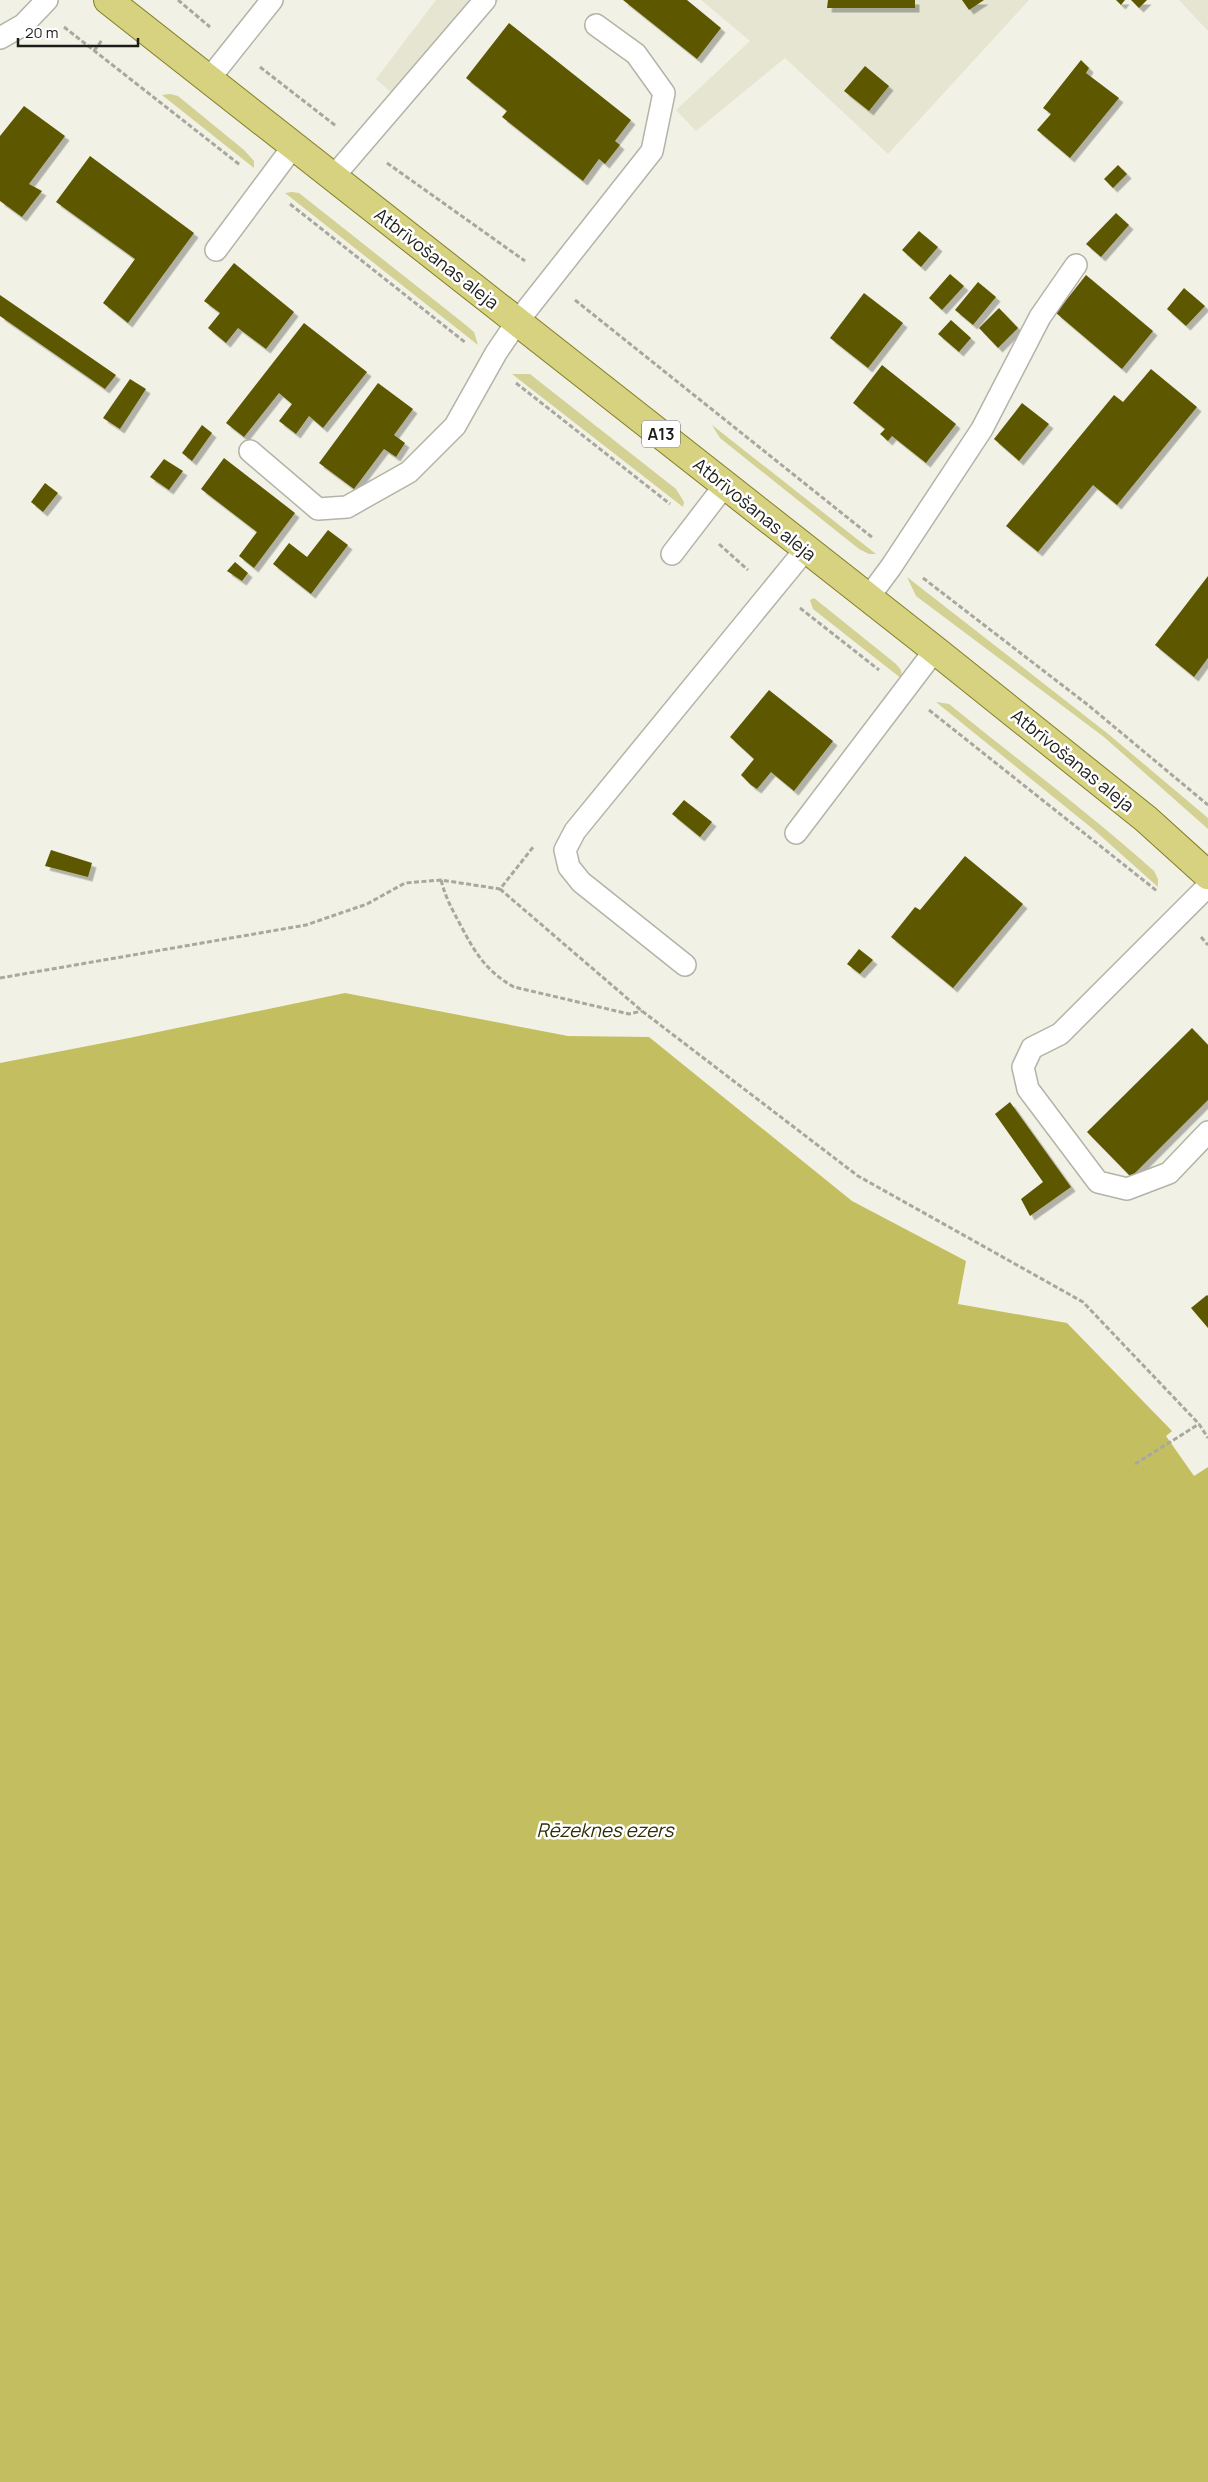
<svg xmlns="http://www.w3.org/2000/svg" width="1208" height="2482" viewBox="0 0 1208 2482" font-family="Manrope,sans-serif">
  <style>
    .built { fill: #e5e5d2 }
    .green { fill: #d3d193 }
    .water { fill: #c3bf60 }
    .building { fill: #5d5905; filter: url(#shadow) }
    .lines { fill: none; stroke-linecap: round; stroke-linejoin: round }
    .service-casing { stroke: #b3b3a8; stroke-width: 24 }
    .primary-casing { stroke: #837f25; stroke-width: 30 }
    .path { stroke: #a8a89f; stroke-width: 3; stroke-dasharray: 5 2.5; stroke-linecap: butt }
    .service { stroke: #fff; stroke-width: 21 }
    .primary { stroke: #d6d280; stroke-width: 28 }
    .labels { text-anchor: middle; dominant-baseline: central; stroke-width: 5; stroke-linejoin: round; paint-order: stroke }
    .shield { fill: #fff; stroke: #60605d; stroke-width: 1 }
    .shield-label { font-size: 16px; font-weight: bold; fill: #1c1c18 }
    .street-label { font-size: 18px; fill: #1c1c18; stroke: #fff }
    .water-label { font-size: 19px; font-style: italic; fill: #302e03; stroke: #fff }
  </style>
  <defs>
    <filter id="shadow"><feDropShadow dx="4.5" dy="4.5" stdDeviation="0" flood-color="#0004"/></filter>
  </defs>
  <rect width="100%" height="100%" fill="#f1f1e5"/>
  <g class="built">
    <polygon points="436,0 499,0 405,105 376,79"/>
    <polygon points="701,0 1029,0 888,154 785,58 696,131 676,110 750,41"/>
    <polygon points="1179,0 1208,0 1208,31"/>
  </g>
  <g class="green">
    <polygon points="170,94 178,96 244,150 254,161 254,168 162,95"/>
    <polygon points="292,192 299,193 462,322 474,332 478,345 285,193"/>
    <polygon points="512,374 530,374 540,382 676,489 684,502 683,507"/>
    <polygon points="712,425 876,554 869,554 859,549 720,438"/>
    <polygon points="907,577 1107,733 1208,818 1208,829 1104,737 916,596"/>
    <polygon points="814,598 896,664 901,670 902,679 813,609 810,600"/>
    <path d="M 936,702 L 949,704 C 1018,760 1088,812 1154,871 L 1158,879 L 1158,887 L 1093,829 Z"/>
  </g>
  <polygon class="water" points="345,993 568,1036 649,1037 852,1201 966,1261 958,1304 1067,1323 1172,1431 1166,1436 1194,1476 1208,1467 1208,2482 0,2482 0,1063 129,1038"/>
  <g class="building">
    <polygon points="623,0 687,0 721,28 697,59"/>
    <polygon points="828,0 915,0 915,8 827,8"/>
    <polygon points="962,0 984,0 969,10"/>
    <polygon points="1116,0 1125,0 1121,5"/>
    <polygon points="1131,0 1147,0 1139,8"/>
    <polygon points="509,23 631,120 615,141 620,145 605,164 599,159 583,181 502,117 507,111 466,78"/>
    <polygon points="1081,60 1089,68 1086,73 1119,98 1070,158 1037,130 1051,114 1043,108"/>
    <polygon points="865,66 889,86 869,111 844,91"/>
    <polygon points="24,106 65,136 29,184 42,191 22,217 0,201 0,136"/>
    <polygon points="90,156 194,233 128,323 103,303 135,259 56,202"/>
    <polygon points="1118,165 1127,174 1113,188 1104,179"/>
    <polygon points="1116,213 1129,225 1101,257 1086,244"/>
    <polygon points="919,231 938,247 921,267 902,250"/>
    <polygon points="234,263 294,312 266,349 238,328 226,343 208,328 220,313 204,301"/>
    <polygon points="950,274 964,286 942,310 929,298"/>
    <polygon points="1086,275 1153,331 1122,369 1056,313"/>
    <polygon points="978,282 996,297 973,325 955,310"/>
    <polygon points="1184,288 1205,306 1186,326 1167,309"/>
    <polygon points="864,293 903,323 868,368 830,338"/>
    <polygon points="0,295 116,375 105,389 0,316"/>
    <polygon points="999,308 1018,328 998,348 979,328"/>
    <polygon points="951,320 971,338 959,352 938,334"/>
    <polygon points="304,323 367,372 323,428 309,416 296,434 279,421 292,404 279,393 244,437 226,423"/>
    <polygon points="882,365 956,424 926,463 892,436 888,441 880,434 885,429 853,403"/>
    <polygon points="1151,369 1197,407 1117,505 1093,485 1038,552 1006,526 1114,395 1123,402"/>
    <polygon points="130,379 146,389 120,429 103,418"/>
    <polygon points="378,383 413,409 394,435 405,443 396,457 384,449 354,489 319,463"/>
    <polygon points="1022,403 1049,424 1019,461 994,439"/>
    <polygon points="202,425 212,433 192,461 182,453"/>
    <polygon points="224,458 295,513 254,568 239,556 257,532 201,489"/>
    <polygon points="164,459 183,471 169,490 150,477"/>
    <polygon points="45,483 58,493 43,512 31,502"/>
    <polygon points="328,530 348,545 311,594 273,564 289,543 307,557"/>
    <polygon points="235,562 248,573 242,581 227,571"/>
    <polygon points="1208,576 1208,658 1194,677 1155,645"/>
    <polygon points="769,690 833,741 794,791 771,772 757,789 751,785 741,775 754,759 730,737"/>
    <polygon points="684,800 712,822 700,837 672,814"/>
    <polygon points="51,850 92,863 88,877 45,866"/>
    <polygon points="965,856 1023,904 953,988 891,937 915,907 920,910"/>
    <polygon points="859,949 873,960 860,974 847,964"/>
    <polygon points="1192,1028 1208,1045 1208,1100 1131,1177 1087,1132"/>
    <polygon points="1010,1102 1071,1187 1030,1216 1021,1199 1043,1182 995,1114"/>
    <polygon points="1207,1295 1208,1296 1208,1328 1191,1308"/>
  </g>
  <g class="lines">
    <g class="service-casing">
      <g id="service">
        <polyline points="0,38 23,25 47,0"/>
        <polyline points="209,79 272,0"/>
        <polyline points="334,176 485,0"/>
        <polyline points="216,250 295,144"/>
        <polyline points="250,451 318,509 347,507 409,472 455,426 496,353 517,322 652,151 664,93 636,54 596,25"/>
        <polyline points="672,554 725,485"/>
        <polyline points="868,598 891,567 982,429 1040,317 1076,265"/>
        <polyline points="796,833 935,650"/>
        <polyline points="1208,886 1060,1034 1032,1048 1023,1067 1028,1089 1098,1182 1127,1189 1169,1173 1208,1132"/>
        <polyline points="685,965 581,882 569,867 565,850 575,831 805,550"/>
      </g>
    </g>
    <g class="primary-casing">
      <polyline id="primary" points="108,0 935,650 1146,819 1208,875"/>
    </g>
    <g class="path">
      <polyline points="178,0 210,27"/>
      <polyline points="64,27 240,165"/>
      <polyline points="94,51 102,40"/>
      <polyline points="260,67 336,126"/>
      <polyline points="387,163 525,261"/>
      <polyline points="290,204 466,343"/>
      <polyline points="575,300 873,538"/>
      <polyline points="516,383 670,504"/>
      <polyline points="719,544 748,570"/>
      <polyline points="923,578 1088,705 1208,805"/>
      <polyline points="800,608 879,670"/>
      <polyline points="929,710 1157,891"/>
      <path d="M 441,880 C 446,899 452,909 461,926 C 475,953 487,972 514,987 L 629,1014 L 642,1011"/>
      <polyline points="500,889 642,1011 858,1176 1083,1302 1199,1424 1208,1438"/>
      <polyline points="1201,937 1208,945"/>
      <polyline points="0,978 306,925 367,904 405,883 441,880 500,889 534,846"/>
      <polyline points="1135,1464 1199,1424"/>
    </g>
    <use href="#service" class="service"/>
    <use href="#primary" class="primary"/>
  </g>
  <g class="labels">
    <rect class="shield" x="642" y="420.5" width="38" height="27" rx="4"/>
    <g class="shield-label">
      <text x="661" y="434">A13</text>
    </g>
    <g class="street-label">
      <text transform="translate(437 258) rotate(38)">Atbrīvošanas aleja</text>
      <text transform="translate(755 509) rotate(39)">Atbrīvošanas aleja</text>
      <text transform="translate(1073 760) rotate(39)">Atbrīvošanas aleja</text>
    </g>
    <g class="water-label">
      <text x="605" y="1830">Rēzeknes ezers</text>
    </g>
  </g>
  <path d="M18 38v8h120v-8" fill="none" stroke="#1c1c18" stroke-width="2.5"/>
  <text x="25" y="38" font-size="15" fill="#1c1c18" stroke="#ffffff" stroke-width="4" paint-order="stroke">20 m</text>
</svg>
